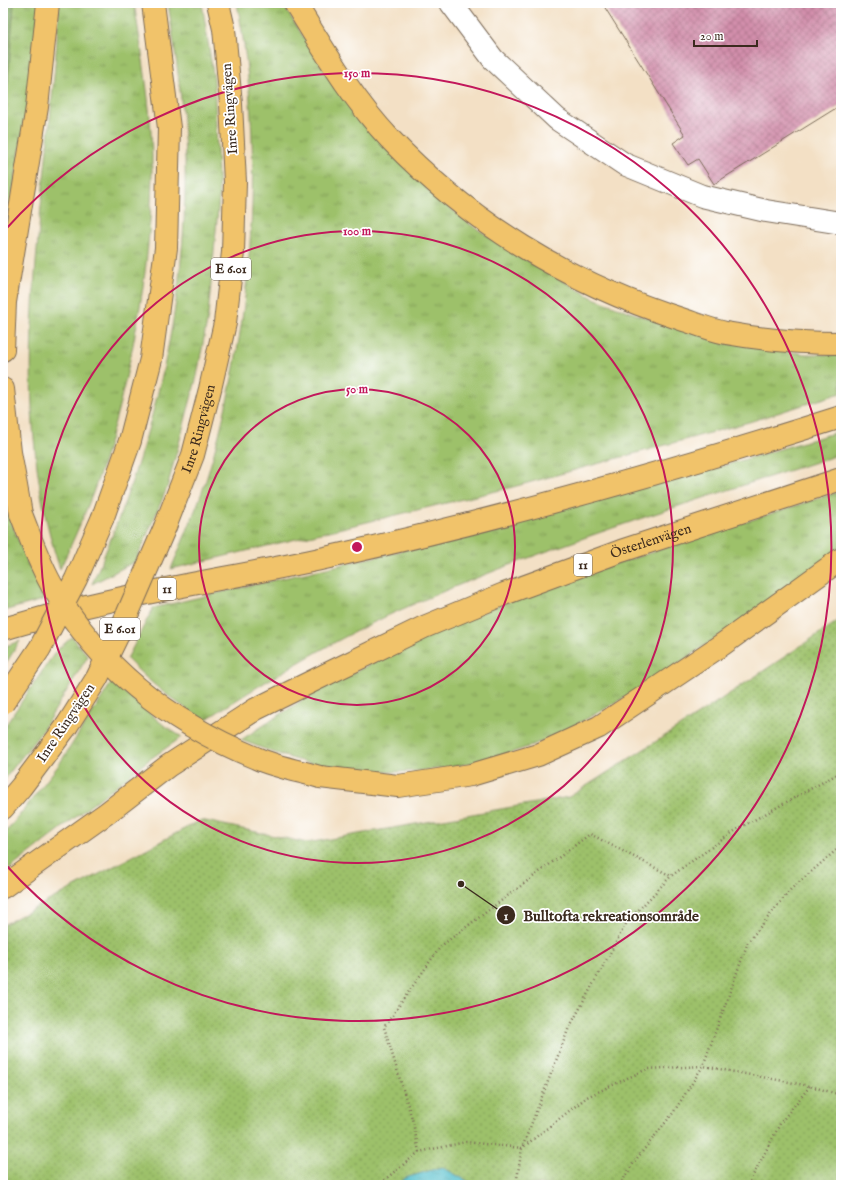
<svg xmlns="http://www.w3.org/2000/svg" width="844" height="1188" viewBox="0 0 844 1188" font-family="'IM FELL English',serif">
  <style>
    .grass { fill: url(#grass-tufts); stroke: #6c7644 }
    .forest { fill: url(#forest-firs); stroke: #5c683e }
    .park { fill: url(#park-dots); stroke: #6c7644 }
    .water { fill: url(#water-ripples); stroke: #467474 }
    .building { fill: url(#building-cross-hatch) }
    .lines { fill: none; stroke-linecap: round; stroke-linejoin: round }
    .minor-casing { stroke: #7b6a58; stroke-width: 24 }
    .highway-casing { stroke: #7b6a58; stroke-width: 24 }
    .path { stroke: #7b6a58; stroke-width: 2.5; stroke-dasharray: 1 3; stroke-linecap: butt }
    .minor { stroke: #fff; stroke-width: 22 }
    .highway { stroke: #f1c36a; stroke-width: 22 }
    .highway-bridge-casing { stroke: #7b6a58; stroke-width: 24; stroke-linecap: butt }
    .highway-bridge { stroke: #f1c36a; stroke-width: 22 }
    .ring { fill: none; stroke: #c2185b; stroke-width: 2 }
    .labels { text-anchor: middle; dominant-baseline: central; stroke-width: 3.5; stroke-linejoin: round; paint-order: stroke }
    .shield { fill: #fff; stroke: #766a62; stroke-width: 1 }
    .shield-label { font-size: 13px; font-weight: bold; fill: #3b2a1e }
    .street-label { font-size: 14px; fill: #3b2a1e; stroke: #fff }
    .centre { fill: #c2185b; stroke: #fff; stroke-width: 2 }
    .ring-label { font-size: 12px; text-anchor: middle; font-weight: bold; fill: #c2185b; stroke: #fff; stroke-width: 3.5; stroke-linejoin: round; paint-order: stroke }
    .leader { fill: none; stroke: #3b2a1e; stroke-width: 1.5 }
    .callout-dot { fill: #3b2a1e; stroke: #fff; stroke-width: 1.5 }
    .mark-label { font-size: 12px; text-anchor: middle; font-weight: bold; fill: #fff }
    .callout-label { font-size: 15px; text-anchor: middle; font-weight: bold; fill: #3b2a1e; stroke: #fff; stroke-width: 3.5; stroke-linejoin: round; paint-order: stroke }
  </style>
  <defs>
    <pattern id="grass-tufts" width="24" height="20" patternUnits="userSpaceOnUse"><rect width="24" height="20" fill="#9dc16b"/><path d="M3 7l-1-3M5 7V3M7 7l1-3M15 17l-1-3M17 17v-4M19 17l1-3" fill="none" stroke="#819d57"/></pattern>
    <pattern id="forest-firs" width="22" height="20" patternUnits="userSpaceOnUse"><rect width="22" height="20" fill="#7ea75f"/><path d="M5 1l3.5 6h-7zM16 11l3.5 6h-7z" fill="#68884e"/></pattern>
    <pattern id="park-dots" width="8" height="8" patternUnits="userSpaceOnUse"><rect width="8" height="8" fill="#9dc16b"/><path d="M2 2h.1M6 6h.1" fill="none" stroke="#819d57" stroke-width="1.8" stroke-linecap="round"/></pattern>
    <pattern id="water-ripples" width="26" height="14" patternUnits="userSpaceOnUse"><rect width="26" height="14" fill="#51becb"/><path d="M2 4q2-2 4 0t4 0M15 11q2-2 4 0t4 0" fill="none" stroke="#449ba4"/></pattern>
    <pattern id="building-cross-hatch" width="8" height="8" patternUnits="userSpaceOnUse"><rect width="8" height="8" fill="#d28eab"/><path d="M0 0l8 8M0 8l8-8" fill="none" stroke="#ac748b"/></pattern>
  </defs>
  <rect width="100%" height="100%" fill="#fff"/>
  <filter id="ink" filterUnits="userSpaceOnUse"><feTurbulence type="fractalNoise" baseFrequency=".025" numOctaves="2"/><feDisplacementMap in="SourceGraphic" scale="8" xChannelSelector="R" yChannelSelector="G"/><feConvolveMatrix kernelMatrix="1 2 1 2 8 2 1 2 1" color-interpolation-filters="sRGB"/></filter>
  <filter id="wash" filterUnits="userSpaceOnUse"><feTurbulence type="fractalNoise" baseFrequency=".012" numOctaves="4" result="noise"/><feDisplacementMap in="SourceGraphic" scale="16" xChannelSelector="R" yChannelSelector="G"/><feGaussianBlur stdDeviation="0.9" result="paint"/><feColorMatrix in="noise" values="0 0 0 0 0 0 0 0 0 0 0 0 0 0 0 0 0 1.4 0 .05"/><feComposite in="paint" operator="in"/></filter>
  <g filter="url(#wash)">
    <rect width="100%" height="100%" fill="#f3e0c5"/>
    <g class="grass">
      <polygon points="3,3 39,3 32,79 3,251"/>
      <path d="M 59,3 L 134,3 C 142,53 151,105 152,156 C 153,258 134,359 105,457 C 94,495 77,532 60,569 C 0,390 51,191 59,3 Z"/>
      <path d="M 168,3 L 202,3 L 214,80 L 219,198 L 208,316 L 197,376 L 167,488 L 136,561 L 92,584 C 150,452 188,308 185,162 C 184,109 176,56 168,3 Z"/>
      <path d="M 237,3 L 282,3 L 335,87 L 427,189 L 471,225 L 519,256 L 593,298 L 641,316 L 749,346 L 805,354 L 841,355 L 841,393 L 749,422 L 513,487 L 171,569 C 185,535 200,502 210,467 C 253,322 266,152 237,3 Z"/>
      <path d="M 841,431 L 841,454 C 688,503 535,549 389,615 C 325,645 264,682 205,720 C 175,703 150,683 127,659 L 153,608 L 431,544 L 702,472 Z"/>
      <path d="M 841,491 L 841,547 C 821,561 802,577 782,591 C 716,638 649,687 577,724 C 558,733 538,744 519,750 C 453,772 383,779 314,764 C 289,759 265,749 241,740 L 312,694 L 398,650 L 487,610 L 554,584 Z"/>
      <path d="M 3,497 C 15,532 26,566 46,597 L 43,600 L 3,611 Z"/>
      <polygon points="72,637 88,656 42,731 3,781 3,729 56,651"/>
      <polygon points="20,641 3,668 3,647"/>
      <polygon points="112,682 166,727 182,737 150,759 3,874 3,836 58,766"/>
    </g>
    <polygon class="forest" points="3,3 14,3 8,81 3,113"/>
    <polygon class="park" points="841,619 841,1185 3,1185 3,925 201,820 307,843 569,797 696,716"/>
    <polygon class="water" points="442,1167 469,1182 469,1185 399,1185 405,1178"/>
    <g id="blocks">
      <polygon class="building" points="602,3 841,3 841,105 714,184 698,159 688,165 673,143 685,135"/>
    </g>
  </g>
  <g filter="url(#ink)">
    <use href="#blocks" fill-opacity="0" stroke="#7b6a58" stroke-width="1"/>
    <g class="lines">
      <g class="minor-casing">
        <polyline id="minor" points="451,3 493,59 557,119 624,164 702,196 766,211 841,223"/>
      </g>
      <g class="highway-casing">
        <g id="highway">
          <path d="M 295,3 C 324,50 352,99 390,139 C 469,222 569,283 678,318 C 694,323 710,330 726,333 C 764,340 802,343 841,343"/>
          <polyline points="3,350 5,302 37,107 48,3"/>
          <polyline points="3,389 10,452 21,514"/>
          <polyline points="103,517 130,441 151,359 166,248 169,128 153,3"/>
          <path id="s1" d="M 165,527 L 193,455 L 210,389 L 225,323 L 233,252 L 235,182 L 231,104 L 224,29 L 218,3"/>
          <path d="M 3,629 C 32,621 62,612 91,605 C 172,586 253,574 334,556 C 505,518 674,470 841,417"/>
          <polyline points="320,777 398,786 471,775 538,755 599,727 723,644 841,559"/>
          <polyline points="3,808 21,787 66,727"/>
          <path id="s2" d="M 3,887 L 107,813 L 168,766 L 256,709 L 333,671 L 424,627 L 504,594 L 621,551 L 841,479"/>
        </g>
      </g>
      <g class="path">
        <polyline points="419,1152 413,1122 384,1027 441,946 590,834 671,876"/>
        <polyline points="378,1185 419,1152 466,1142 522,1148 587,1097 647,1069 703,1066 810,1086 841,1095"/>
        <polyline points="516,1185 522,1148 568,1030 627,922 671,876 736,830 841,772"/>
        <polyline points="620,1185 634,1162 673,1113 703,1066 748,942 791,889 841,846"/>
        <polyline points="748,1185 781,1122 810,1086"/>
      </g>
      <use href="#minor" class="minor"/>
      <use href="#highway" class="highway"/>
      <g class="highway-bridge-casing">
        <g id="highway-bridge">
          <path d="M 21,514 C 31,539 40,566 54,589 C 101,670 171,723 256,758 C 276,767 299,771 320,777"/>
          <polyline points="3,703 40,648 76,579 103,517"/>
          <polyline points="66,727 97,678 124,622 165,527"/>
        </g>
      </g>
      <use href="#highway-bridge" class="highway-bridge"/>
    </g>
  </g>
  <g class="ring">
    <circle cx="357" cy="547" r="158"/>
    <circle cx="357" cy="547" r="316"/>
    <path d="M5 230A474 474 0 1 1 5 864"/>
  </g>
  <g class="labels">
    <g class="shield">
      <rect x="211" y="258" width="40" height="22" rx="3"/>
      <rect x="574" y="554" width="18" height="22" rx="3"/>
      <rect x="158" y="578" width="18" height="22" rx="3"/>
      <rect x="100" y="618" width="40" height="22" rx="3"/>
    </g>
    <g class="shield-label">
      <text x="231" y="269">E 6.01</text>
      <text x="583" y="565">11</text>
      <text x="167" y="589">11</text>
      <text x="120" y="629">E 6.01</text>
    </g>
    <g class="street-label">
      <text transform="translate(230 109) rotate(-94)">Inre Ringvägen</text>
      <text stroke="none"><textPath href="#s1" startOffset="104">Inre Ringvägen</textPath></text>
      <text stroke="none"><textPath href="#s2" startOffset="739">Österlenvägen</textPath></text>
      <text transform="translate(66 723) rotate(-56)">Inre Ringvägen</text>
    </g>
  </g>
  <circle cx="357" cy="547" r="6" class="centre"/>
  <g class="ring-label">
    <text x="357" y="77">150 m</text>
    <text x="357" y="235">100 m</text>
    <text x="357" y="393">50 m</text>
  </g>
  <path class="leader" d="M461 884L506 915"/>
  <g class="callout-dot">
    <circle cx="461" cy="884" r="4"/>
    <circle cx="506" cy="915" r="10"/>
  </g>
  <g class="mark-label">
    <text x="506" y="920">1</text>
  </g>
  <g class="callout-label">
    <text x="611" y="921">Bulltofta rekreationsområde</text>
  </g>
  <rect width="844" height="1188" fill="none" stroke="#fff" stroke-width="16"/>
  <path d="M694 40v6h63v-6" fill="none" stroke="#3b2a1e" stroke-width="2"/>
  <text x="700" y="40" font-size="12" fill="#3b2a1e" stroke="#ffffff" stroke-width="3" paint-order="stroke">20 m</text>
</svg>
